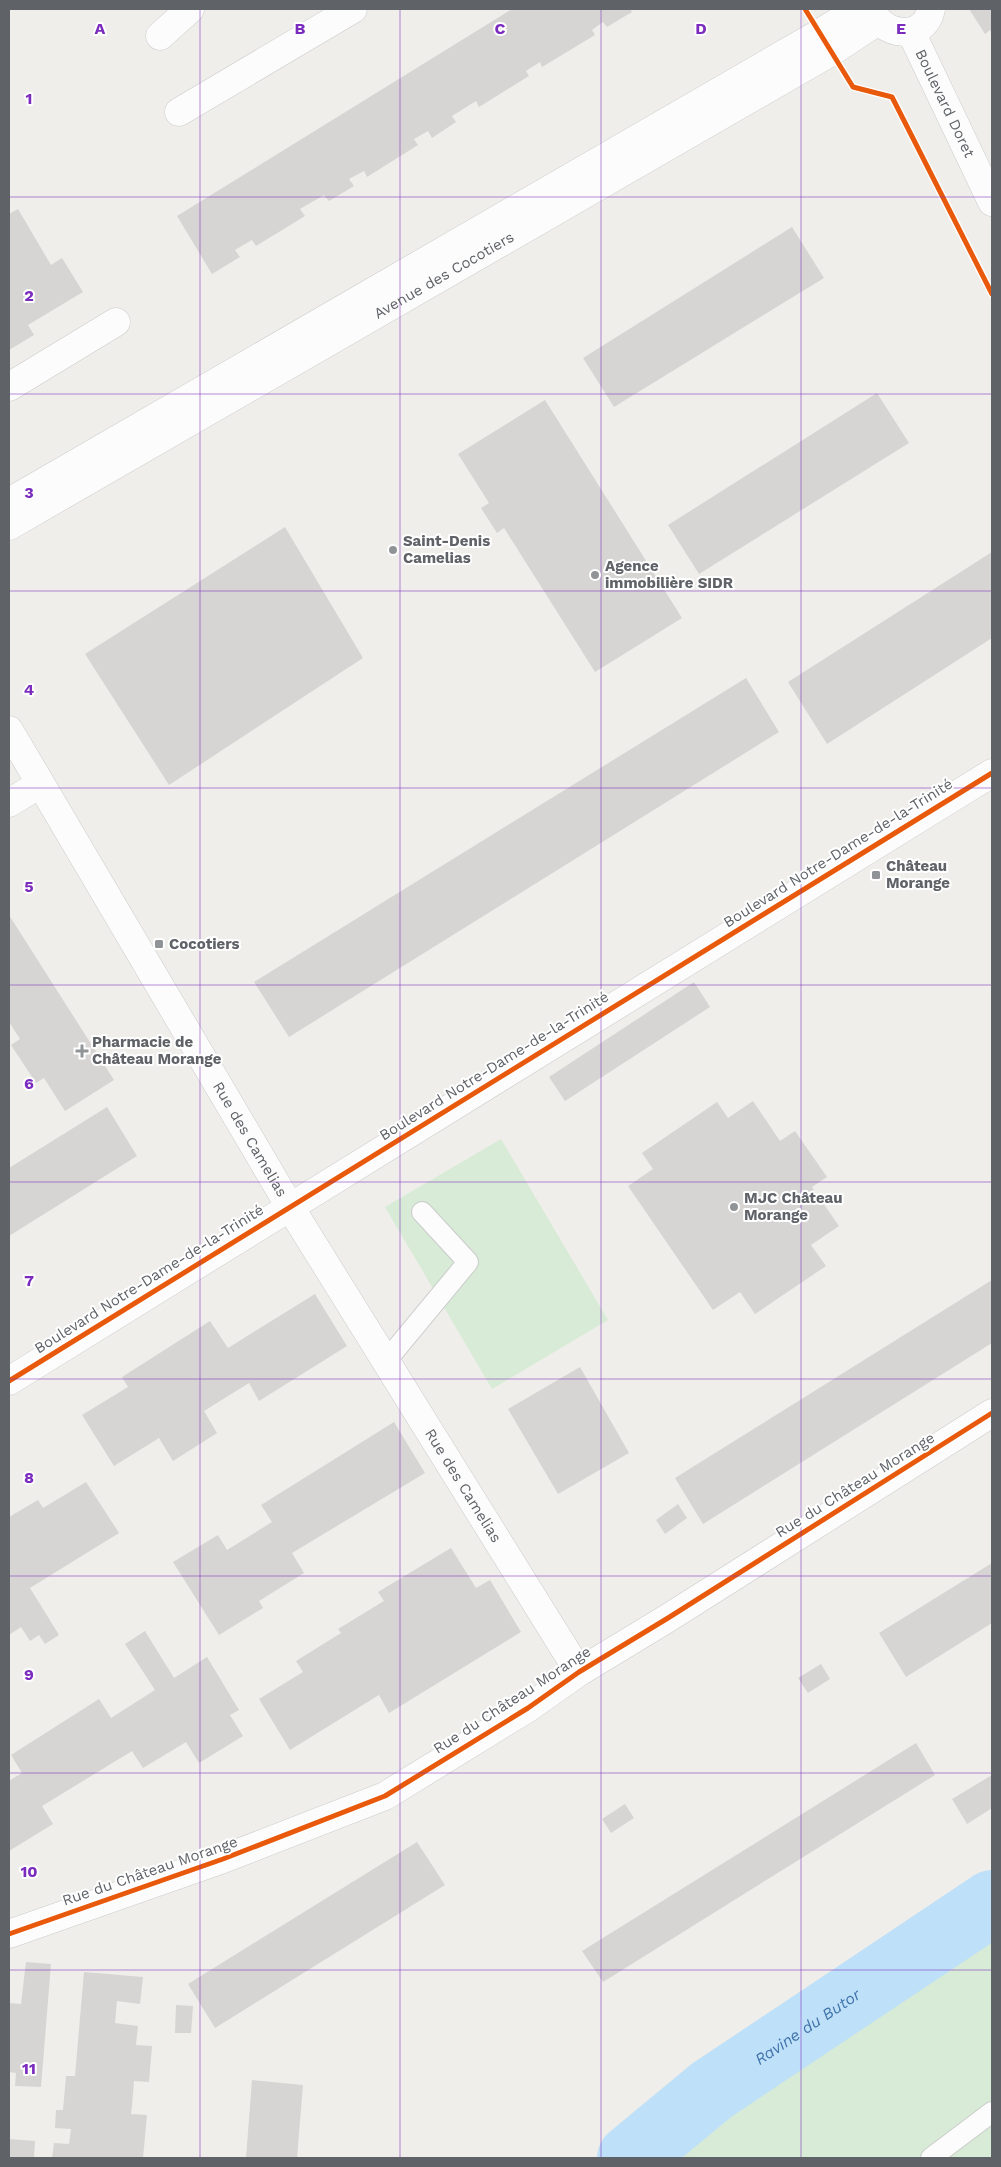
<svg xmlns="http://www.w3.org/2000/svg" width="1001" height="2167" viewBox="0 0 1001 2167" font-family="'Work Sans',sans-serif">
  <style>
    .green { fill: #d8ebd6 }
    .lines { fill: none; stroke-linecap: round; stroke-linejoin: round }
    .river { stroke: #bfe0f9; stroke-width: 66 }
    .building { fill: #d6d5d3 }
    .service-casing { stroke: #cbcccc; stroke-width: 22 }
    .minor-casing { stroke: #cbcccc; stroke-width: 29 }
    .tertiary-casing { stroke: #cbcccc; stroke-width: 29 }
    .service { stroke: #fdfcfc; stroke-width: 20 }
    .minor { stroke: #fdfcfc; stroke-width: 28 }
    .tertiary { stroke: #fdfcfc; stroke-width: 28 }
    .cycleway-casing { stroke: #fff; stroke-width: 8 }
    .cycleway { stroke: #e8590c; stroke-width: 5 }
    .grid { fill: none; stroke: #7b2cbf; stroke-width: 1; stroke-opacity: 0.55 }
    .poi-dot { fill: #919496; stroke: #fff; stroke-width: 2 }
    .labels { text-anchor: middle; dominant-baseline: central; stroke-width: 4; stroke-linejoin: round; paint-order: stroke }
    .street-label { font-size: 15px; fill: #5f6368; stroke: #fff }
    .poi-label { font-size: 15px; font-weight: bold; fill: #5f6368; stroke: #fff; text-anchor: start }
    .water-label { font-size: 16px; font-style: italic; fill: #4174aa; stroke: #fff }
    .grid-label { font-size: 16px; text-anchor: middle; font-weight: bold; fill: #7b2cbf; stroke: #fff; stroke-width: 4; stroke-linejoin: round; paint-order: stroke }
  </style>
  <rect width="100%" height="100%" fill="#efeeea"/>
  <g class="green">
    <polygon points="501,1139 608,1320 492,1389 385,1207"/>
    <polygon points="992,1903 992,2158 630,2158 712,2090"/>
  </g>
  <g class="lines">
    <path class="river" id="s1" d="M 630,2158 L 712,2090 L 992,1903"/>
  </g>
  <g class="building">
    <polygon points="512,9 630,9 632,12 607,27 603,22 592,30 595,35 542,67 540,62 526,71 529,76 479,107 476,101 452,116 456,122 432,138 428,131 414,139 418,145 367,177 364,171 349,179 354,186 329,201 324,195 300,209 305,216 256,246 252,240 235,250 240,257 212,274 177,216"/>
    <polygon points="969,9 992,9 992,34 990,30 985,34"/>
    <polygon points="18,209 51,265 62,258 83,292 28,325 34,335 9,350 9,214"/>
    <polygon points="792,227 824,278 614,407 583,358"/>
    <polygon points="877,393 909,443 699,574 668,525"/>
    <polygon points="545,400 682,618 595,672 504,528 497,533 481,508 489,503 458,454"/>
    <polygon points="285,527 363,658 169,785 85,654"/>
    <polygon points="992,552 992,638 827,744 788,682"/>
    <polygon points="746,678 779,732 289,1037 254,982"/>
    <polygon points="9,915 114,1080 65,1111 44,1078 36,1083 11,1045 20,1039 9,1022"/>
    <polygon points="694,982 710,1007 565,1101 549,1077"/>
    <polygon points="753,1101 780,1141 795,1131 827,1177 812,1187 839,1226 811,1245 826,1266 755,1314 740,1292 713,1310 628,1186 653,1169 642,1153 717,1102 728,1118"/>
    <polygon points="107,1107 137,1156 9,1236 9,1168"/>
    <polygon points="992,1280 992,1343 703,1524 675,1478"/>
    <polygon points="315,1294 347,1346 259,1401 249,1383 204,1411 217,1433 173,1461 159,1438 114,1466 82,1415 128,1387 122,1377 210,1321 228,1348"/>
    <polygon points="580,1367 629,1453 558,1494 508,1409"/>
    <polygon points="394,1422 425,1473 292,1553 304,1573 259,1601 263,1608 219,1635 173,1562 218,1535 227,1550 272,1522 261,1505"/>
    <polygon points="86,1482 119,1533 30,1588 59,1635 45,1644 39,1635 30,1641 21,1627 9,1635 9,1517 38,1500 43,1508"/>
    <polygon points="678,1504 687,1518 665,1534 656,1520"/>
    <polygon points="451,1548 476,1588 490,1580 521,1632 389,1713 379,1695 290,1750 259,1699 303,1672 296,1661 341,1633 338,1629 384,1601 378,1592"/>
    <polygon points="992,1563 992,1623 906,1677 879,1633"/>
    <polygon points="145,1631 174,1678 207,1657 239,1710 230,1715 243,1736 199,1763 186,1742 143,1768 132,1751 42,1806 53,1824 9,1851 9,1781 22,1773 11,1755 99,1699 111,1718 155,1690 125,1644"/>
    <polygon points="821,1664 830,1679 808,1693 798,1678"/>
    <polygon points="916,1743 935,1775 603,1982 582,1951"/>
    <polygon points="992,1775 992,1808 967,1824 952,1799"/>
    <polygon points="625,1804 634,1818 611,1833 602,1819"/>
    <polygon points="417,1842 445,1885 215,2028 188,1984"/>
    <polygon points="26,1962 51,1964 41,2087 15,2086 16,2073 9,2072 9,2003 21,2004"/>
    <polygon points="84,1972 143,1977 140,2004 117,2001 115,2023 138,2026 136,2045 152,2046 149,2082 134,2081 132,2106 131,2114 147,2115 143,2158 52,2158 54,2143 69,2144 71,2129 55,2128 56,2110 63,2110 66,2076 75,2076"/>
    <polygon points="176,2005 193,2006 191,2033 175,2033"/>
    <polygon points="252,2080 303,2085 297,2158 246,2158"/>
    <polygon points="9,2139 35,2141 34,2158 9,2158"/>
  </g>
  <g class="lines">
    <g class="service-casing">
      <g id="service">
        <polyline points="386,1361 468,1262 422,1212"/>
        <polyline points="931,2158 992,2112"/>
      </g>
    </g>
    <g class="minor-casing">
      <g id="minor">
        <polyline points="160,36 190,9"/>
        <polyline points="179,112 353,9"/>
        <polyline points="9,387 116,322"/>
        <polyline points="9,502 820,33 858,9"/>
        <path id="s2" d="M 9,526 L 831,52 L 878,21"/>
        <polyline points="9,803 40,784"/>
        <path id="s3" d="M 290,1207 L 579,1672"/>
        <polyline points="9,1934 223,1859 385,1796 528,1708 579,1672 668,1618 992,1413"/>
      </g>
    </g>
    <g class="tertiary-casing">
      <g id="tertiary">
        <path d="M 872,9 C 881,37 925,42 931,9"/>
        <path id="s4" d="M 911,32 L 992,202"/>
        <path id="s5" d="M 9,730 L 290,1207"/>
        <polyline points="9,1381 992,773"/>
      </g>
    </g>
    <use href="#service" class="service"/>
    <use href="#minor" class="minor"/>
    <use href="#tertiary" class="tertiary"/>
    <g class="cycleway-casing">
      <g id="cycleway">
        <polyline points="805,9 853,87 892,97 992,294"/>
        <polyline points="9,1381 992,773"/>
        <polyline points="9,1934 223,1859 385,1796 528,1708 579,1672 668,1618 992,1413"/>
      </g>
    </g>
    <use href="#cycleway" class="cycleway"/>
  </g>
  <path class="grid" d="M 200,9 L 200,2158M 400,9 L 400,2158M 601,9 L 601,2158M 801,9 L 801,2158M 9,197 L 992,197M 9,394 L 992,394M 9,591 L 992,591M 9,788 L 992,788M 9,985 L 992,985M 9,1182 L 992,1182M 9,1379 L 992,1379M 9,1576 L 992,1576M 9,1773 L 992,1773M 9,1970 L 992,1970"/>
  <g class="poi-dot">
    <circle cx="393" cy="550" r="5"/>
    <circle cx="595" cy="575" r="5"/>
    <rect x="871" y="870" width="10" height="10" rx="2.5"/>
    <rect x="154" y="939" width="10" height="10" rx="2.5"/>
    <path d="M79.5 1043.5h5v5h5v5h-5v5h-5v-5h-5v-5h5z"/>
    <circle cx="734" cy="1207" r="5"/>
  </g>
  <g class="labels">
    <g class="street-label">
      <text stroke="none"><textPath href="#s4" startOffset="79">Boulevard Doret</textPath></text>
      <text stroke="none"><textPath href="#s2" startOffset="502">Avenue des Cocotiers</textPath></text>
      <text transform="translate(838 853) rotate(-32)">Boulevard Notre-Dame-de-la-Trinité</text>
      <text transform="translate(494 1066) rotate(-32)">Boulevard Notre-Dame-de-la-Trinité</text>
      <text stroke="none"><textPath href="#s5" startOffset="475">Rue des Camelias</textPath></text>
      <text transform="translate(149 1279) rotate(-32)">Boulevard Notre-Dame-de-la-Trinité</text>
      <text stroke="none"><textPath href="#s3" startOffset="328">Rue des Camelias</textPath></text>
      <text transform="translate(855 1485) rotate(-32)">Rue du Château Morange</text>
      <text transform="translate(512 1700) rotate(-33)">Rue du Château Morange</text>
      <text transform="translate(150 1871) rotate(-19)">Rue du Château Morange</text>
    </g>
    <g class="poi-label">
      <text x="403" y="541">Saint-Denis<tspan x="403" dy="17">Camelias</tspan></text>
      <text x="605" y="566">Agence<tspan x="605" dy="17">immobilière SIDR</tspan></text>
      <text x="886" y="866">Château<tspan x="886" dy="17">Morange</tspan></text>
      <text x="169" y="944">Cocotiers</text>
      <text x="92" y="1042">Pharmacie de<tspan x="92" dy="17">Château Morange</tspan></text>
      <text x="744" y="1198">MJC Château<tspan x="744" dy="17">Morange</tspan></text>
    </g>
    <g class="water-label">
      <text stroke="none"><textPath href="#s1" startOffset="221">Ravine du Butor</textPath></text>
    </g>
  </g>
  <g class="grid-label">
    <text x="100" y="34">A</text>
    <text x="300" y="34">B</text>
    <text x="500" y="34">C</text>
    <text x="701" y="34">D</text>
    <text x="901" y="34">E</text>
    <text x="29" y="104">1</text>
    <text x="29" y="301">2</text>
    <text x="29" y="498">3</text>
    <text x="29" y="695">4</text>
    <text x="29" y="892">5</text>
    <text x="29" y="1089">6</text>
    <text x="29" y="1286">7</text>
    <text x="29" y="1483">8</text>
    <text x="29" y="1680">9</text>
    <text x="29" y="1877">10</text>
    <text x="29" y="2074">11</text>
  </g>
  <rect width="1001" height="2167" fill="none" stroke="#5f6368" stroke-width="20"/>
</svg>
